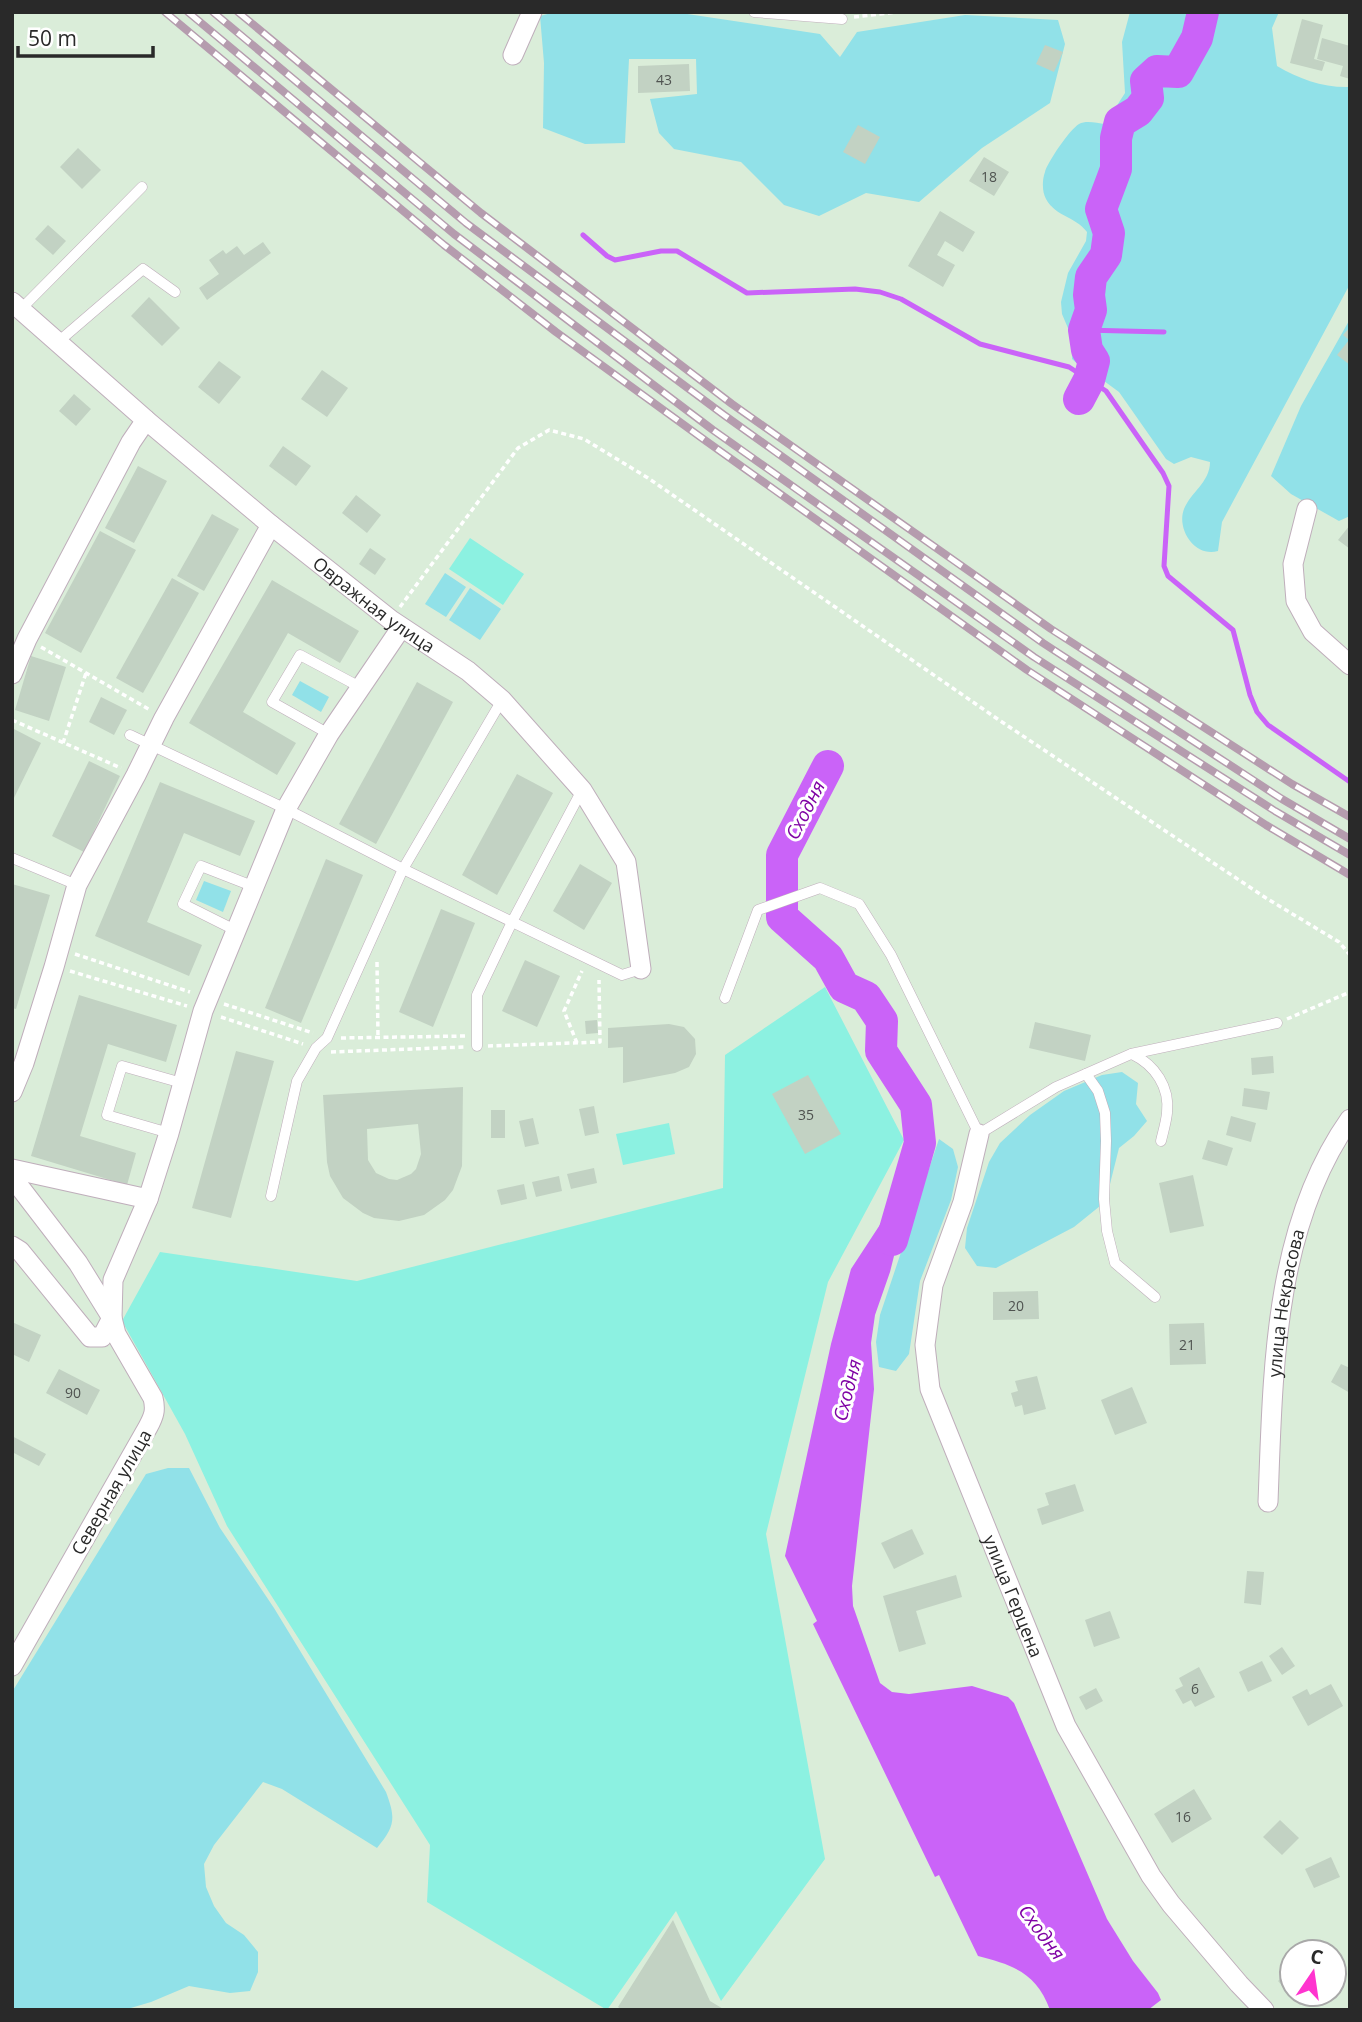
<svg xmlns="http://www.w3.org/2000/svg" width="1362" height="2022" viewBox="0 0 1362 2022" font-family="'Open Sans',sans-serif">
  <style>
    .green { fill: #91e1e8 }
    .pitch { fill: #8cf1e1 }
    .water { fill: #ca63f8 }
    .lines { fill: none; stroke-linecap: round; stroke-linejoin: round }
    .stream { stroke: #ca63f8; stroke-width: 5 }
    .river { stroke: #ca63f8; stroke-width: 32 }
    .building { fill: #c2d2c3; fill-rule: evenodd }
    .service-casing { stroke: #bfaebb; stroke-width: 11 }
    .minor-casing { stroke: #bfaebb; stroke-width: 21 }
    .path { stroke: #fff; stroke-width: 3.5; stroke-dasharray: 5 3.5; stroke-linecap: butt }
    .service { stroke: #fff; stroke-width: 10 }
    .minor { stroke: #fff; stroke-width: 19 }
    .rail-casing { stroke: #b59cae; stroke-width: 8 }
    .rail { stroke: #fff; stroke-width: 5; stroke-dasharray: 16; stroke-linecap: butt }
    .labels { text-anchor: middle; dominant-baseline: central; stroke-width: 6; stroke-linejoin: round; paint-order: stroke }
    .number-label { font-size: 14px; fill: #4f5350 }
    .street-label { font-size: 18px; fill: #292929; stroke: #fff }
    .water-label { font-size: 19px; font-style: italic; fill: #7f02a4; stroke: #fff }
  </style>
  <rect width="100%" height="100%" fill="#daedd9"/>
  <g class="green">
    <polygon points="555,12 674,12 820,34 840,57 857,32 965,15 1058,20 1065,44 1050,103 982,148 919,202 866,193 819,216 784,205 741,162 674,149 659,133 650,99 697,94 696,59 629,59 625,143 585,144 543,128 544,63 540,16"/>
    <path d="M 1130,12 L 1279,12 L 1272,28 L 1277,66 C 1299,79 1324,88 1350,87 L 1350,284 L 1222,522 L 1218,551 C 1196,558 1176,530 1184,509 C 1191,492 1210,482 1210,462 L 1191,457 L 1174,464 L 1166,459 L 1119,392 L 1104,381 L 1095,379 L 1072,359 L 1073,340 L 1062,314 L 1061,302 L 1068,273 L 1086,241 L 1087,232 C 1075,216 1056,217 1046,199 C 1042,192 1042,180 1045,172 C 1047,163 1070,129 1079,124 C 1086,120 1097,123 1105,124 L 1125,93 L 1122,42 Z"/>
    <polygon points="1350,319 1350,516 1339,521 1291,494 1271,476 1301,406"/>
    <polygon points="445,573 466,587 446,617 425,604"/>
    <polygon points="470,588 501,609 480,640 449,620"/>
    <polygon points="300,681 329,697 321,712 292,695"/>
    <polygon points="204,881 231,891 223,912 196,900"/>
    <polygon points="1122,1072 1138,1083 1136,1104 1147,1121 1134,1136 1119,1148 1109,1188 1100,1206 1074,1227 996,1268 977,1266 965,1248 967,1228 989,1162 1000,1143 1030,1115 1064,1091 1102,1075"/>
    <polygon points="939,1139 953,1149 958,1167 951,1200 920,1281 909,1354 896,1371 879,1367 876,1342 880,1315"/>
    <path d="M 168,1468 L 189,1468 L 220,1528 L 274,1608 L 386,1792 C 396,1819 395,1826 377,1848 L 282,1789 L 263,1782 L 214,1845 L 204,1864 L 206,1887 L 214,1906 L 226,1923 L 244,1935 L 258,1952 L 258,1972 L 250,1991 L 230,1993 L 189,1986 L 151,2002 L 124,2010 L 12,2010 L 12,1692 L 146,1474 Z"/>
  </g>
  <g class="pitch">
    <polygon points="470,538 524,574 503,605 449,569"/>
    <polygon points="825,987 904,1140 828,1282 766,1534 825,1859 721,2001 676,1911 607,2010 427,1902 430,1845 227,1526 185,1434 122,1321 160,1252 357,1281 723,1188 725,1055"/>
    <polygon points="669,1123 675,1154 623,1165 616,1134"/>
  </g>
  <path class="water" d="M 903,1201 L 907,1204 L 890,1272 L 875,1315 L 871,1343 L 874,1389 L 852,1586 L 853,1606 L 880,1683 L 892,1692 L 909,1694 L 972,1686 L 1008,1697 L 1014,1703 L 1107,1919 L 1133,1961 L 1158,1993 L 1161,2000 L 1148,2010 L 1050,2010 C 1037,1973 1013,1965 978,1956 L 939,1875 L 935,1877 L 813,1624 L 817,1621 L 785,1556 L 831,1344 L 851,1269 L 885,1217 L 890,1211 Z"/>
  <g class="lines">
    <g class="stream">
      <polyline points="583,235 607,256 615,260 661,251 677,251 747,293 855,289 880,292 901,299 980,344 1069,367 1106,391 1163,473 1169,486 1164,566 1168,576 1233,630 1250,695 1257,712 1268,725 1350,782"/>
      <polyline points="1084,330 1164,332"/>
    </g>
    <g class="river">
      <polyline points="1079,399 1089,380 1094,361 1087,350 1084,330 1091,310 1089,295 1091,277 1106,255 1109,233 1101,209 1116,169 1116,138 1120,122 1138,111 1148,98 1146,81 1157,71 1178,72 1197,38 1203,12"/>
      <polyline points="828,766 782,855 782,917 828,958 844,987 866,997 882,1021 881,1051 916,1105 920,1143 892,1240"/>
    </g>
  </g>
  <g class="building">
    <polygon points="1302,19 1323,25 1314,59 1325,62 1322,71 1290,63"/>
    <polygon points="1322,38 1350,46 1350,79 1340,76 1343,66 1317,59"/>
    <polygon points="1045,45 1063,52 1054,72 1036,64"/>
    <polygon points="689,64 690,91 638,93 638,66"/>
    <polygon points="858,125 880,137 865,164 843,152"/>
    <polygon points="78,148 101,170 82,189 60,167"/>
    <polygon points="984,157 1009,172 994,196 969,181"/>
    <polygon points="940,211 975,232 963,252 945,241 937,255 955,265 943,287 908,266"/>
    <polygon points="48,225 66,241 53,255 35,239"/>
    <polygon points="263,242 271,253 207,300 199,288 219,274 209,260 223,250 226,254 237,246 244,255"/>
    <polygon points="149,297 180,328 162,346 131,316"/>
    <polygon points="1350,327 1350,365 1337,355 1349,340 1343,335"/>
    <polygon points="219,361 241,377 219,404 198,387"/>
    <polygon points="322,370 348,388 327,417 301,399"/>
    <polygon points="74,394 91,409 76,426 59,411"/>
    <polygon points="283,446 311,466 296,486 269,466"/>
    <polygon points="138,466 167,481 134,543 105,528"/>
    <polygon points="356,495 381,515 367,533 342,513"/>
    <polygon points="212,514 239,529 204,591 177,576"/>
    <polygon points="1350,525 1350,549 1338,540"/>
    <polygon points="100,531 136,550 81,653 45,633"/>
    <polygon points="370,548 386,559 375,575 359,564"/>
    <polygon points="172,578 199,593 143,693 116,678"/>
    <polygon points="272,580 359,631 340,663 288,633 243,712 296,743 277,775 189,723"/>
    <polygon points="31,656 66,667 49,721 15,710"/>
    <polygon points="417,682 453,702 376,844 339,824"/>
    <polygon points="101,697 127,710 114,735 89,722"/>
    <polygon points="12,728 41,743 12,802"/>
    <polygon points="89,761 120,776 84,852 52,836"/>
    <polygon points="517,774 553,793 497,895 462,875"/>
    <polygon points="160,782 255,821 240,856 184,833 147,922 202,945 189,976 95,936"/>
    <polygon points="326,859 363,875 301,1023 265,1008"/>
    <polygon points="580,864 612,883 584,930 553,911"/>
    <polygon points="12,884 50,895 16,1009 12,1008"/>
    <polygon points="441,909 475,923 433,1027 399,1012"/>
    <polygon points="525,960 560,976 537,1027 502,1011"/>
    <polygon points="79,995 177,1025 166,1062 108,1044 80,1136 136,1153 127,1185 31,1156"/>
    <polygon points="597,1020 598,1033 586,1034 585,1021"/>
    <polygon points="1035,1022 1091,1035 1085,1061 1029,1048"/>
    <polygon points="669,1024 684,1027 695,1039 696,1054 689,1067 675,1073 623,1083 623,1047 608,1048 608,1028"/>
    <polygon points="236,1051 274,1061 231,1218 192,1208"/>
    <polygon points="1273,1056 1274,1073 1252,1075 1251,1058"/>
    <polygon points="808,1075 841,1134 805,1154 772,1094"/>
    <path d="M 463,1087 L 462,1166 L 453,1190 L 445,1200 L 424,1215 L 399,1221 L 374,1218 L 363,1213 L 343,1198 L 330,1176 L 327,1162 L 323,1095 ZM 418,1124 L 421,1154 L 416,1169 L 411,1174 L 397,1180 L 389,1179 L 376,1173 L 368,1160 L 367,1129 Z"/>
    <polygon points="1244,1088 1270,1092 1267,1110 1242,1106"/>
    <polygon points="594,1106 599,1133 585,1136 579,1109"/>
    <rect x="491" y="1110" width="14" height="28"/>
    <polygon points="1231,1116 1256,1123 1251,1142 1226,1135"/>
    <polygon points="533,1118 539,1144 525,1147 519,1121"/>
    <polygon points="1208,1140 1233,1148 1227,1166 1202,1159"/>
    <polygon points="594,1168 597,1183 571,1189 567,1174"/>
    <polygon points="1193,1175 1204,1226 1170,1233 1159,1183"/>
    <polygon points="559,1176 562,1191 536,1197 532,1182"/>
    <polygon points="524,1184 527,1199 501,1205 497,1190"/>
    <polygon points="1038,1291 1039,1319 993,1320 993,1292"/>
    <polygon points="12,1322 41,1335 29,1362 12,1354"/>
    <polygon points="1204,1323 1206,1364 1170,1365 1169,1324"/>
    <polygon points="1341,1364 1350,1368 1350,1393 1331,1382"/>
    <polygon points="59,1369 100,1390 87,1415 46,1393"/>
    <polygon points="1037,1376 1046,1409 1024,1415 1022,1405 1015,1407 1011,1393 1018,1391 1015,1381"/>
    <polygon points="1132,1387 1147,1423 1115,1435 1101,1400"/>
    <polygon points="12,1436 46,1454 39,1466 12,1452"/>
    <polygon points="1075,1484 1084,1511 1042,1525 1037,1509 1049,1505 1045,1493"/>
    <polygon points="912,1529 924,1554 894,1569 881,1543"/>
    <polygon points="1247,1571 1264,1572 1261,1605 1244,1603"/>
    <polygon points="956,1575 962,1597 916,1611 926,1644 899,1652 883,1596"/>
    <polygon points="1110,1611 1120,1638 1094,1647 1085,1620"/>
    <polygon points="1282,1647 1295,1666 1282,1675 1269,1656"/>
    <polygon points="1262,1661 1272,1681 1248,1692 1239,1672"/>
    <polygon points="1199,1667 1215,1697 1195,1707 1191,1700 1183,1704 1175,1690 1183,1686 1179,1678"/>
    <polygon points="1331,1684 1343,1706 1308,1726 1292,1697 1307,1689 1310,1695"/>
    <polygon points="1096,1688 1103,1701 1086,1710 1079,1697"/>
    <polygon points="1194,1789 1212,1819 1172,1843 1154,1814"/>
    <polygon points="1280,1820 1299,1838 1282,1855 1263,1837"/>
    <polygon points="1331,1857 1340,1877 1314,1888 1305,1869"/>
    <polygon points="673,1920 710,2001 725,2010 622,2010 618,2007"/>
    <polygon points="1292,1969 1292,1994 1312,1994 1300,2005 1278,1981"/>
  </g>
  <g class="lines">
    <g class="service-casing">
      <g id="service">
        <polyline points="754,12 842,19"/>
        <polyline points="21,309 142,187"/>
        <polyline points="58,342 143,269 175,292"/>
        <polyline points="329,734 272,702 300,655 360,687"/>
        <polyline points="130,735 286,809 403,869 622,975 641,969"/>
        <polyline points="12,858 77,885"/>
        <polyline points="237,931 183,904 201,866 255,887"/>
        <polyline points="725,998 758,910 820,888 859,904 891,955 979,1134 1056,1087 1131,1054 1277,1023"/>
        <polyline points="477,1046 477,995 512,922 582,790"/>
        <path d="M 1132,1054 C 1155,1065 1170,1087 1167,1113 C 1166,1123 1163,1132 1161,1141"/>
        <polyline points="1086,1074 1098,1091 1105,1113 1106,1141 1104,1199 1107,1231 1115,1263 1155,1297"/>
        <polyline points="169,1133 107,1115 122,1066 182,1083"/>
        <polyline points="271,1196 297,1081 316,1048 327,1038 403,869 502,700"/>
      </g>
    </g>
    <g class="minor-casing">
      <g id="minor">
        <polyline points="513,55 532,12"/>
        <path id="s1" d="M 12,302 L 146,420 L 271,525 L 391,620 L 468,671 L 502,700 L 582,790 L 626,862 L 641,969"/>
        <polyline points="1307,509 1293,564 1296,601 1313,632 1350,665"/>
        <polyline points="12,674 27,639 131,442 146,420"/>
        <polyline points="12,1092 24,1063 54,967 77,885 136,775 164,718 271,525"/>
        <path id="s2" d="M 979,1134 L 963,1202 L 933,1285 L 925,1345 L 930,1389 L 1066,1726 L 1151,1876 L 1171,1904 L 1239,1984 L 1264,2010"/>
        <polyline points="12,1169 148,1199 169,1133 203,1011 286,809 329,734 401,628"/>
        <path d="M 12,1177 L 78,1263 L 112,1318 L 116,1334 L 153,1398 C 156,1410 154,1416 148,1427 L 12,1666"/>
        <polyline points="12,1246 20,1251 90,1337 102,1337 112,1318 113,1280 148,1199"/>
        <path id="s3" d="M 1268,1502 C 1273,1373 1273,1228 1350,1119"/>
      </g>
    </g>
    <g class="path">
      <polyline points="854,17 898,12"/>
      <polyline points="400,607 518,448 549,430 584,439 648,478 999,720 1266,898 1339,942 1350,955"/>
      <polyline points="41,647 150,710"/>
      <polyline points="12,720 121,768"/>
      <polyline points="63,743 86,673"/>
      <polyline points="75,954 190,992"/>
      <polyline points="377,962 378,1037"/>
      <polyline points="70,971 187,1006"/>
      <polyline points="224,1004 313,1033"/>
      <polyline points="221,1017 303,1044"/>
      <polyline points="1287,1019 1350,992"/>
      <polyline points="341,1038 466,1036"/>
      <polyline points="577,1043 564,1011 582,971"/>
      <polyline points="488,1046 600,1042 599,980"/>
      <polyline points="331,1052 466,1047"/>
    </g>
    <use href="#service" class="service"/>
    <use href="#minor" class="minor"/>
    <g class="rail-casing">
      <g id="rail">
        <polyline points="165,12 444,245 556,332 706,441 1027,670 1266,825 1350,875"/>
        <polyline points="188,12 454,234 713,430 1034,657 1275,811 1350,855"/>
        <polyline points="213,12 466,223 724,415 1043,643 1282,799 1350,839"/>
        <polyline points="238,12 481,213 732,404 1051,629 1292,784 1350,817"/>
      </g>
    </g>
    <use href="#rail" class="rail"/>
  </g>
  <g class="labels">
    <g class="number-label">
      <text x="664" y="79">43</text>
      <text x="989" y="176">18</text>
      <text x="806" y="1114">35</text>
      <text x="1016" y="1305">20</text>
      <text x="1187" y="1344">21</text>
      <text x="73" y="1392">90</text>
      <text x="1195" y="1688">6</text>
      <text x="1183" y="1816">16</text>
    </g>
    <g class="street-label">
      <text stroke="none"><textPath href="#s1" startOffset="472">Овражная улица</textPath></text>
      <text stroke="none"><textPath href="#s3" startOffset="200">улица Некрасова</textPath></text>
      <text transform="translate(111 1492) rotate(-60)">Северная улица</text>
      <text stroke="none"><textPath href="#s2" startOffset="486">улица Герцена</textPath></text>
    </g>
    <g class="water-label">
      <text transform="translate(805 810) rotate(-63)">Сходня</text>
      <text transform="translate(847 1390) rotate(-76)">Сходня</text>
      <text transform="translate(1042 1932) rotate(53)">Сходня</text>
    </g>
  </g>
  <rect width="1362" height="2022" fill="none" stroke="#292929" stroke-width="28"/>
  <g transform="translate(1313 1973) rotate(13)"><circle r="33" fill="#ffffff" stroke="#a9a9a9" stroke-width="2"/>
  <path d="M0-5L12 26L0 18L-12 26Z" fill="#ff34cf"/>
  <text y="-10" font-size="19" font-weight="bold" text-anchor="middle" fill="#292929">С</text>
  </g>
  <path d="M18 46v10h135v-10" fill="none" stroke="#292929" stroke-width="3.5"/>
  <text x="28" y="46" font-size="21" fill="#292929" stroke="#ffffff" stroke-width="5" paint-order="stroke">50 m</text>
</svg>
